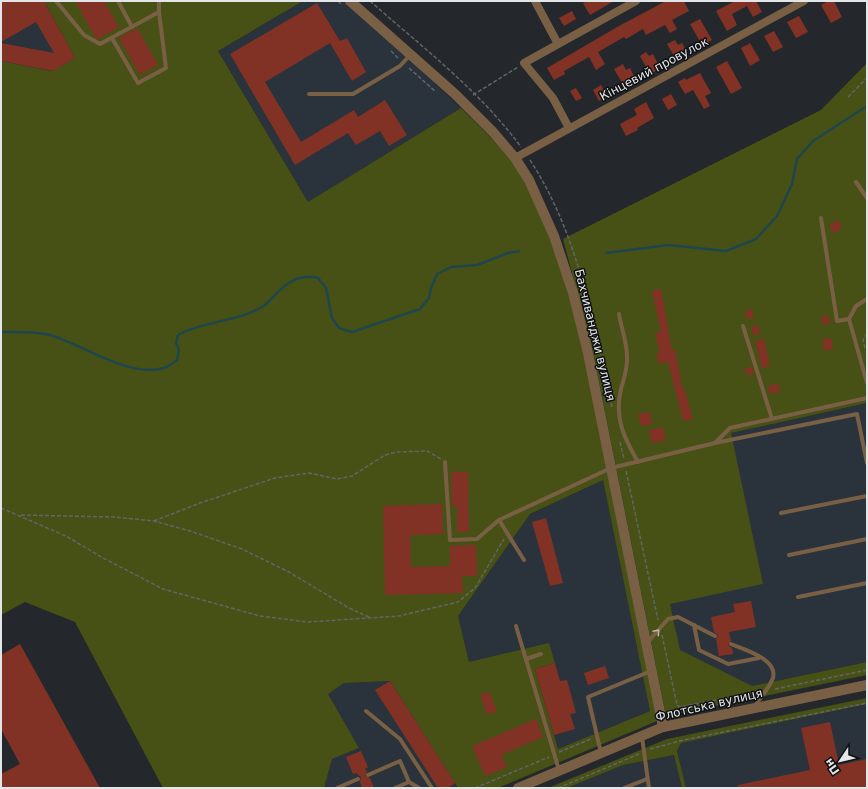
<svg xmlns="http://www.w3.org/2000/svg" width="868" height="789" viewBox="0 0 868 789" font-family="'DejaVu Sans',sans-serif">
  <style>
    .built { fill: #2a323b }
    .green { fill: #475115; fill-rule: evenodd }
    .lines { fill: none; stroke-linecap: round; stroke-linejoin: round }
    .stream { stroke: #1f464d; stroke-width: 2.5 }
    .building { fill: #823225 }
    .path { stroke: #616568; stroke-width: 1.5; stroke-dasharray: 4 2; stroke-linecap: butt }
    .service { stroke: #796045; stroke-width: 4 }
    .minor { stroke: #796045; stroke-width: 8 }
    .tertiary { stroke: #796045; stroke-width: 10 }
    .oneway { stroke: #b9b0a7 }
    .labels { text-anchor: middle; dominant-baseline: central; stroke-width: 3; stroke-linejoin: round; paint-order: stroke }
    .street-label { font-size: 12px; fill: #e3e6e8; stroke: #0f1012 }
  </style>
  <rect width="100%" height="100%" fill="#24282c"/>
  <g class="built">
    <polygon points="1,1 44,1 75,58 53,71 1,61"/>
    <polygon points="303,1 347,1 461,108 308,202 218,51"/>
    <polygon points="867,403 867,662 752,686 679,650 670,603 763,584 730,433"/>
    <polygon points="603,480 650,711 558,749 535,669 469,662 458,616 530,514"/>
    <polygon points="390,681 455,783 457,788 324,788 332,759 359,748 327,693 344,683"/>
    <polygon points="867,704 867,788 686,788 677,751 681,743"/>
    <polygon points="675,755 682,788 567,788 623,765"/>
  </g>
  <g class="green">
    <path d="M 44,1 L 303,1 L 218,51 L 308,202 L 461,108 C 484,131 509,153 525,182 C 569,265 585,359 603,450 C 621,540 639,631 657,721 L 498,788 L 458,788 L 390,681 L 344,683 L 328,694 L 359,748 L 332,759 L 324,788 L 163,788 L 75,622 L 25,602 L 1,615 L 1,61 L 52,71 L 75,58 ZM 603,480 L 650,711 L 558,749 L 535,669 L 555,663 L 549,643 L 469,662 L 458,616 L 530,514 Z"/>
    <polygon points="867,63 867,403 731,433 763,584 670,604 680,650 752,686 867,662 867,675 666,716 593,352 563,239 821,110"/>
    <polygon points="867,698 867,704 681,743 677,751 686,788 682,788 674,755 623,765 567,788 548,788 667,739"/>
  </g>
  <g class="lines">
    <g class="stream">
      <polyline points="606,253 668,245 726,251 756,239 777,216 792,184 797,159 813,141 867,106"/>
      <path d="M 1,332 C 18,332 34,331 50,335 C 84,345 128,378 164,368 C 168,367 173,363 177,360 L 179,350 L 176,343 L 178,335 C 203,321 236,322 262,307 C 266,305 270,300 273,297 C 286,283 299,273 318,278 L 326,288 L 332,318 L 339,328 L 352,332 L 420,309 L 429,298 L 431,288 L 437,274 L 451,267 L 477,265 L 508,253 L 519,251"/>
    </g>
  </g>
  <g class="building">
    <polygon points="1,1 44,1 75,58 53,71 1,61 1,43 54,53 36,22 1,42"/>
    <polygon points="75,1 104,1 119,27 98,39 95,37"/>
    <polygon points="588,1 614,1 590,15 583,3"/>
    <polygon points="666,1 684,1 689,11 672,20 677,29 670,33 665,25 646,35 643,29 626,39 624,37 598,52 605,64 596,70 589,57 564,71 565,74 554,80 547,68 619,26"/>
    <polygon points="735,1 756,1 762,12 753,17 747,6 732,14 737,25 727,31 716,11"/>
    <polygon points="828,1 834,1 842,17 831,23 821,5"/>
    <polygon points="317,3 340,41 347,38 366,72 352,81 330,43 265,82 301,142 354,110 358,117 385,100 407,135 389,146 380,131 356,145 348,133 295,165 230,54"/>
    <polygon points="572,11 576,19 564,26 559,18"/>
    <polygon points="799,16 808,32 796,38 787,22"/>
    <polygon points="700,19 712,40 702,45 690,24"/>
    <polygon points="137,28 158,65 140,75 119,38"/>
    <polygon points="774,31 783,47 773,52 764,36"/>
    <polygon points="675,40 678,45 682,43 688,54 677,61 667,44"/>
    <polygon points="750,43 760,60 750,66 741,48"/>
    <polygon points="646,52 649,56 653,54 660,68 650,74 640,56"/>
    <polygon points="727,61 742,88 731,94 716,67"/>
    <polygon points="623,64 626,70 630,68 637,82 625,88 614,69"/>
    <polygon points="700,73 711,93 705,96 710,106 704,109 693,90 685,94 678,82 685,78 686,80"/>
    <polygon points="601,85 608,97 599,101 593,90"/>
    <polygon points="576,88 582,98 576,101 570,91"/>
    <polygon points="671,94 677,105 668,110 662,99"/>
    <polygon points="646,102 654,118 637,128 638,130 626,136 620,124 637,115 634,109"/>
    <polygon points="838,220 842,228 833,233 829,225"/>
    <polygon points="661,289 672,350 675,349 682,388 684,388 693,419 683,421 668,362 659,364 656,353 660,353 655,333 661,332 652,291"/>
    <polygon points="752,309 754,318 747,319 745,311"/>
    <polygon points="828,315 830,323 823,325 821,316"/>
    <polygon points="758,325 760,334 753,335 751,327"/>
    <polygon points="831,338 833,349 825,351 822,340"/>
    <polygon points="764,339 770,366 762,368 755,341"/>
    <polygon points="752,367 754,374 747,375 745,368"/>
    <polygon points="778,384 780,392 770,394 768,386"/>
    <polygon points="650,412 652,424 641,426 638,414"/>
    <polygon points="663,427 666,440 652,443 649,430"/>
    <polygon points="451,472 468,472 469,532 457,532 457,506 452,506"/>
    <polygon points="442,504 443,534 410,535 411,567 450,566 450,546 476,545 477,576 462,576 463,593 385,595 383,506"/>
    <polygon points="546,518 563,583 550,586 532,522"/>
    <polygon points="751,601 756,627 729,632 731,641 728,645 732,648 733,654 719,656 716,639 718,635 714,632 711,617 735,612 733,604"/>
    <polygon points="20,644 100,788 1,788 1,774 20,764 1,729 1,655"/>
    <polygon points="555,663 560,681 567,680 576,713 570,714 575,729 554,735 535,669"/>
    <polygon points="605,666 609,678 588,685 584,673"/>
    <polygon points="390,681 455,783 448,788 438,788 375,690"/>
    <polygon points="489,692 497,711 487,715 480,695"/>
    <polygon points="536,719 543,737 501,755 507,767 485,776 472,746"/>
    <polygon points="830,722 839,765 867,759 867,788 738,788 738,785 810,770 801,728"/>
    <polygon points="361,751 368,767 365,769 367,772 365,776 370,778 374,788 362,788 360,782 361,777 356,773 353,774 346,757"/>
  </g>
  <g class="lines">
    <g class="path">
      <polyline points="338,1 341,4"/>
      <path d="M 370,1 C 422,47 480,91 521,147"/>
      <polyline points="391,51 398,58"/>
      <polyline points="409,68 436,92"/>
      <polyline points="473,95 518,67"/>
      <polyline points="848,97 867,78"/>
      <path d="M 530,160 C 578,234 593,321 612,407"/>
      <polyline points="865,348 863,340 867,333"/>
      <polyline points="620,442 624,459"/>
      <polyline points="626,471 658,620"/>
      <polyline points="1,508 66,536 103,558 163,589 260,616 307,622 399,616 458,602 475,588 504,539"/>
      <polyline points="21,515 114,517 154,521 190,531 242,549 287,571 349,608 371,618"/>
      <polyline points="154,521 200,503 275,478 309,473 337,479 352,476 385,455 397,452 427,451 441,459"/>
      <polyline points="662,635 677,705 680,707 757,692"/>
      <polyline points="775,689 867,670"/>
      <polyline points="650,749 684,740 867,703"/>
      <polyline points="559,752 591,739"/>
      <polyline points="475,788 549,757"/>
      <polyline points="558,788 639,754"/>
    </g>
    <g class="service">
      <polyline points="56,1 84,35 100,44 159,12"/>
      <polyline points="118,1 132,27"/>
      <polyline points="112,38 138,83 166,68 159,12 159,1"/>
      <polyline points="309,94 353,94 400,66 410,55"/>
      <polyline points="856,182 867,198"/>
      <polyline points="821,218 837,321 849,319"/>
      <path d="M 619,314 C 621,327 627,342 627,356 C 628,368 624,378 621,389 C 614,418 624,438 638,462"/>
      <polyline points="849,319 867,383"/>
      <polyline points="849,319 856,306 867,299"/>
      <polyline points="743,326 772,419"/>
      <polyline points="715,443 730,428 867,398"/>
      <polyline points="445,462 450,540 477,539 499,520 611,468 715,443 857,414 867,463"/>
      <polyline points="781,513 867,496"/>
      <polyline points="499,520 524,560"/>
      <polyline points="789,555 867,539"/>
      <polyline points="798,597 867,583"/>
      <polyline points="694,625 699,650 728,664 759,658"/>
      <polyline points="516,626 559,770"/>
      <polyline points="647,643 668,619 678,617 715,636"/>
      <path d="M 731,644 C 745,650 778,659 773,678 C 770,687 760,698 754,707"/>
      <polyline points="526,659 541,654"/>
      <polyline points="366,711 400,739 432,788"/>
      <polyline points="642,737 649,788"/>
      <polyline points="601,753 588,697 651,671"/>
      <polyline points="368,775 400,761 409,782 419,788"/>
      <polyline points="337,788 358,779"/>
      <polyline points="395,788 409,782"/>
      <polyline points="624,788 647,779"/>
    </g>
    <g class="minor">
      <polyline points="535,1 558,44"/>
      <polyline points="569,128 553,98 524,63 636,1"/>
      <polyline points="515,158 804,1"/>
    </g>
    <g class="tertiary">
      <polyline points="350,1 455,94 493,132 515,158 529,180 554,236 573,293 588,353 663,727"/>
      <polyline points="518,788 663,727 867,685"/>
    </g>
  </g>
  <defs><path id="oneway-chevron" d="M-2-3.5L2.5 0L-2 3.5" fill="none" stroke-width="1.6" stroke-linecap="round" stroke-linejoin="round"/></defs>
  <use class="oneway" href="#oneway-chevron" transform="translate(657 632) rotate(-49)"/>
  <g class="labels">
    <g class="street-label">
      <text transform="translate(654 69) rotate(-28)">Кінцевий провулок</text>
      <text transform="translate(595 335) rotate(76)">Бахчиванджи вулиця</text>
      <text transform="translate(709 705) rotate(-13)">Флотська вулиця</text>
    </g>
  </g>
  <rect width="868" height="789" fill="none" stroke="#e3e6e8" stroke-width="4"/>
  <g transform="translate(840 761) rotate(235)" stroke="#0f1012" stroke-width="3" paint-order="stroke">
  <path d="M0-3L7 15L0 10L-7 15Z" fill="#e3e6e8"/>
  <text y="-6" font-size="11" font-weight="bold" text-anchor="middle" fill="#e3e6e8">Пн</text>
  </g>
</svg>
